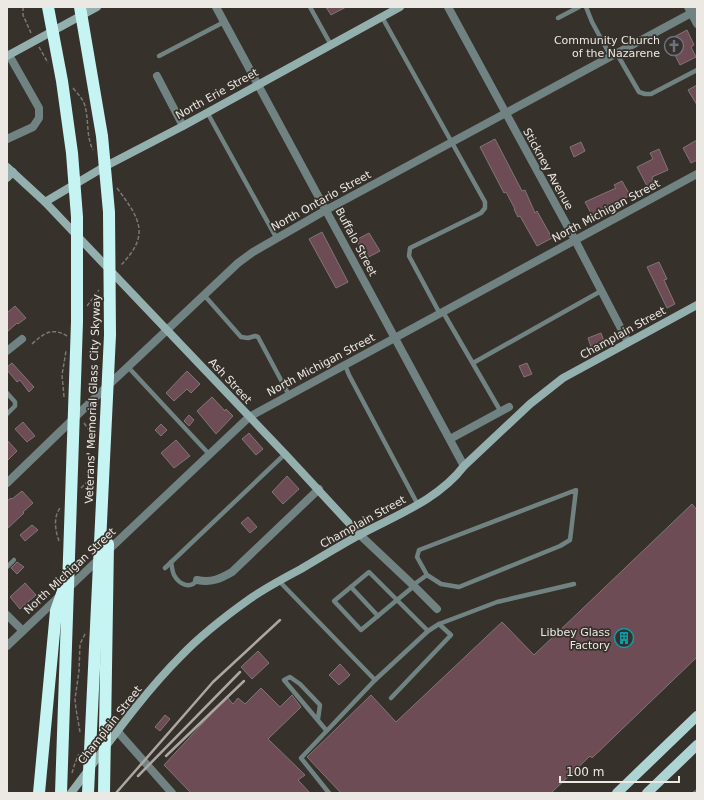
<svg xmlns="http://www.w3.org/2000/svg" width="704" height="800" viewBox="0 0 704 800" font-family="'DejaVu Sans',sans-serif">
  <style>
    .building { fill: #6d4c55; stroke: #807578 }
    .lines { fill: none; stroke-linecap: round; stroke-linejoin: round }
    .path { stroke: #7c7771; stroke-width: 1.5; stroke-dasharray: 4 2; stroke-linecap: butt }
    .lane { stroke: #708382; stroke-width: 4.5 }
    .street { stroke: #708382; stroke-width: 8 }
    .secondary { stroke: #93b0af; stroke-width: 8 }
    .primary { stroke: #add4d2; stroke-width: 10 }
    .highway { stroke: #c5f4f2; stroke-width: 12 }
    .rail { stroke: #aca7a2; stroke-width: 2.5 }
    .labels { text-anchor: middle; dominant-baseline: central; stroke-width: 3.5; stroke-linejoin: round; paint-order: stroke }
    .poi-label { font-size: 11px; fill: #ece8e4; stroke: #36312a; text-anchor: end }
    .street-label { font-size: 11px; fill: #ece8e4; stroke: #36312a }
  </style>
  <rect width="100%" height="100%" fill="#36312a"/>
  <g class="building">
    <polygon points="326,7 346,7 331,15"/>
    <polygon points="687,30 694,45 691,47 696,57 680,65 675,55 679,53 672,38"/>
    <polygon points="697,85 697,105 688,90"/>
    <polygon points="495,139 522,191 525,190 535,213 537,211 552,238 537,246 520,216 518,217 514,209 515,209 506,192 504,193 480,147"/>
    <polygon points="697,140 697,160 691,163 683,148"/>
    <polygon points="581,142 585,151 574,157 570,147"/>
    <polygon points="659,149 668,170 652,177 654,182 647,186 637,167 653,159 650,153"/>
    <polygon points="622,181 630,195 612,206 611,205 592,215 585,202 616,188 614,185"/>
    <polygon points="322,232 348,282 336,288 309,239"/>
    <polygon points="369,233 380,251 367,258 356,240"/>
    <polygon points="659,262 667,279 664,280 675,304 667,308 647,267"/>
    <polygon points="15,306 26,318 18,324 17,323 7,332 7,313"/>
    <polygon points="601,333 604,341 591,347 588,338"/>
    <polygon points="12,363 34,387 29,392 20,380 17,382 7,370 7,367"/>
    <polygon points="527,363 532,374 524,377 519,366"/>
    <polygon points="187,371 200,384 191,393 187,389 174,401 166,393"/>
    <polygon points="212,397 225,411 226,409 233,416 216,434 197,411"/>
    <polygon points="189,415 194,420 189,426 184,421"/>
    <polygon points="23,422 35,436 27,442 15,429"/>
    <polygon points="161,424 167,430 161,436 155,430"/>
    <polygon points="249,433 263,449 256,455 242,439"/>
    <polygon points="7,440 17,451 7,461"/>
    <polygon points="176,440 190,456 174,468 161,453"/>
    <polygon points="287,476 299,489 283,504 272,492"/>
    <polygon points="22,491 33,503 23,512 24,513 7,529 7,501 11,498 12,499"/>
    <polygon points="692,504 697,510 697,657 592,758 590,756 551,793 341,793 307,757 371,695 396,722 502,622 534,655"/>
    <polygon points="248,517 257,527 250,533 241,523"/>
    <polygon points="32,525 38,530 25,541 20,535"/>
    <polygon points="17,562 24,567 17,574 11,568"/>
    <polygon points="25,583 36,595 20,609 10,597"/>
    <polygon points="258,651 269,663 252,679 241,667"/>
    <polygon points="340,664 350,675 339,685 329,675"/>
    <polygon points="261,688 280,707 292,695 301,707 268,739 305,775 298,780 310,793 191,793 164,765 227,697 233,704 238,698 245,704"/>
    <polygon points="165,715 170,719 160,731 155,727"/>
  </g>
  <g class="lines">
    <g class="path">
      <polyline points="23,7 23,15 31,33"/>
      <polyline points="39,47 48,63"/>
      <path d="M 73,88 C 78,94 83,99 85,106 C 89,121 86,136 93,150"/>
      <path d="M 117,188 C 140,219 151,235 120,266"/>
      <polyline points="87,306 99,290"/>
      <path d="M 32,344 C 44,333 52,327 67,336"/>
      <polyline points="64,397 62,375 66,351"/>
      <polyline points="84,423 89,430 95,445"/>
      <polyline points="81,488 90,479 93,472"/>
      <path d="M 59,541 C 55,530 53,516 61,507"/>
      <polyline points="80,732 76,709 75,699 79,671 80,644 86,632"/>
      <polyline points="72,773 75,763 79,754"/>
      <polyline points="693,793 697,789"/>
    </g>
    <g class="lane">
      <polyline points="310,7 331,45"/>
      <polyline points="586,7 592,22 611,57"/>
      <polyline points="382,17 485,202 485,208 481,213 410,248 409,256 440,314"/>
      <polyline points="558,18 579,7"/>
      <polyline points="617,54 639,92 645,94 651,94 697,70"/>
      <polyline points="159,56 224,22"/>
      <polyline points="207,112 277,239"/>
      <polyline points="204,295 241,337 248,338 255,336 258,337 289,395"/>
      <polyline points="443,312 501,412"/>
      <polyline points="473,363 601,291"/>
      <polyline points="345,365 349,375 418,505"/>
      <polyline points="128,367 209,454"/>
      <polyline points="7,393 15,402 15,406 7,414"/>
      <path d="M 171,562 C 172,566 172,571 174,575 C 179,584 190,590 197,580"/>
      <polyline points="7,567 14,560"/>
      <polyline points="165,568 285,454"/>
      <polygon points="369,572 397,600 361,630 334,601"/>
      <polyline points="279,581 375,680 428,631 397,600 414,586"/>
      <polyline points="413,585 427,575 441,584 459,587 560,546 570,540 576,490 419,550 417,557 427,575"/>
      <polyline points="351,587 378,616"/>
      <polyline points="428,631 439,624 497,602 574,584"/>
      <polyline points="391,698 451,635 439,624"/>
      <polyline points="318,719 320,705 300,684 290,677 284,680 326,730"/>
      <polyline points="329,793 301,758 375,680"/>
    </g>
    <g class="street">
      <polyline points="216,7 464,466"/>
      <polyline points="448,7 575,240 628,342"/>
      <polyline points="688,7 697,24"/>
      <polyline points="157,76 183,126"/>
      <polyline points="7,139 33,127 39,118 39,108 9,55"/>
      <polyline points="7,351 22,339"/>
      <polyline points="450,439 509,407"/>
      <polyline points="7,483 98,395 238,263 253,252 326,210 697,10"/>
      <polyline points="360,535 414,586 437,609"/>
      <path d="M 197,580 C 211,583 220,579 232,572 L 319,489"/>
      <polyline points="7,615 23,631"/>
      <polyline points="7,646 249,417 697,174"/>
      <polyline points="118,732 172,793"/>
    </g>
    <g class="secondary">
      <polyline points="7,56 97,7"/>
      <polyline points="7,167 45,202 285,454 360,535"/>
      <polyline points="7,178 13,172"/>
      <polyline points="45,202 104,167 183,126 400,7"/>
      <path d="M 71,793 C 106,747 140,697 181,656 C 202,634 227,615 251,598 C 267,587 284,578 301,569 C 321,557 341,545 361,534 C 397,515 439,499 464,466 L 530,404 L 563,378 L 697,305"/>
    </g>
    <g class="primary">
      <polyline points="617,793 697,716"/>
      <polyline points="647,793 697,745"/>
    </g>
    <g class="highway">
      <polyline points="48,7 62,81 72,153 77,217 77,322 61,793"/>
      <polyline points="80,7 102,136 109,212 110,335 88,793"/>
      <polyline points="39,793 56,611 64,588"/>
      <polyline points="104,793 108,544"/>
    </g>
    <g class="rail">
      <polyline points="166,756 244,681"/>
      <polyline points="138,776 240,672"/>
      <polyline points="116,793 213,682 280,620"/>
    </g>
  </g>
  <defs>
    <g id="church-ring" transform="scale(1)"><circle r="9.5" fill="#36312a" stroke="#6b7280" stroke-width="1.5"/><path d="M-1.2-6h2.4v3.5h3.3v2.4h-3.3V6h-2.4V-.1h-3.3v-2.4h3.3Z" fill="#6b7280"/></g>
    <g id="building-ring" transform="scale(1)"><circle r="9.5" fill="#36312a" stroke="#0f9aa8" stroke-width="1.5"/><path d="M-4-6H4V6H1V3H-1V6H-4ZM-2.5-4.3h1.7v1.8h-1.7ZM.8-4.3h1.7v1.8H.8ZM-2.5-1h1.7V.8h-1.7ZM.8-1h1.7V.8H.8Z" fill="#0f9aa8"/></g>
  </defs>
  <g fill-rule="evenodd">
    <use href="#church-ring" x="674" y="46"/>
    <use href="#building-ring" x="624" y="638"/>
  </g>
  <g class="labels">
    <g class="poi-label">
      <text x="660" y="40">Community Church<tspan x="660" dy="13">of the Nazarene</tspan></text>
      <text x="610" y="632">Libbey Glass<tspan x="610" dy="13">Factory</tspan></text>
    </g>
    <g class="street-label">
      <text transform="translate(217 94) rotate(-29)">North Erie Street</text>
      <text transform="translate(548 169) rotate(61)">Stickney Avenue</text>
      <text transform="translate(321 201) rotate(-29)">North Ontario Street</text>
      <text transform="translate(606 211) rotate(-28)">North Michigan Street</text>
      <text transform="translate(356 242) rotate(62)">Buffalo Street</text>
      <text transform="translate(623 333) rotate(-29)">Champlain Street</text>
      <text transform="translate(321 365) rotate(-28)">North Michigan Street</text>
      <text transform="translate(230 381) rotate(47)">Ash Street</text>
      <text transform="translate(93 399) rotate(-88)">Veterans' Memorial Glass City Skyway</text>
      <text transform="translate(363 522) rotate(-29)">Champlain Street</text>
      <text transform="translate(70 571) rotate(-43)">North Michigan Street</text>
      <text transform="translate(110 725) rotate(-52)">Champlain Street</text>
    </g>
  </g>
  <rect width="704" height="800" fill="none" stroke="#ece8e4" stroke-width="16"/>
  <path d="M560 776v6h119v-6" fill="none" stroke="#ece8e4" stroke-width="2"/>
  <text x="566" y="776" font-size="12" fill="#ece8e4" stroke="#36312a" stroke-width="3" paint-order="stroke">100 m</text>
</svg>
